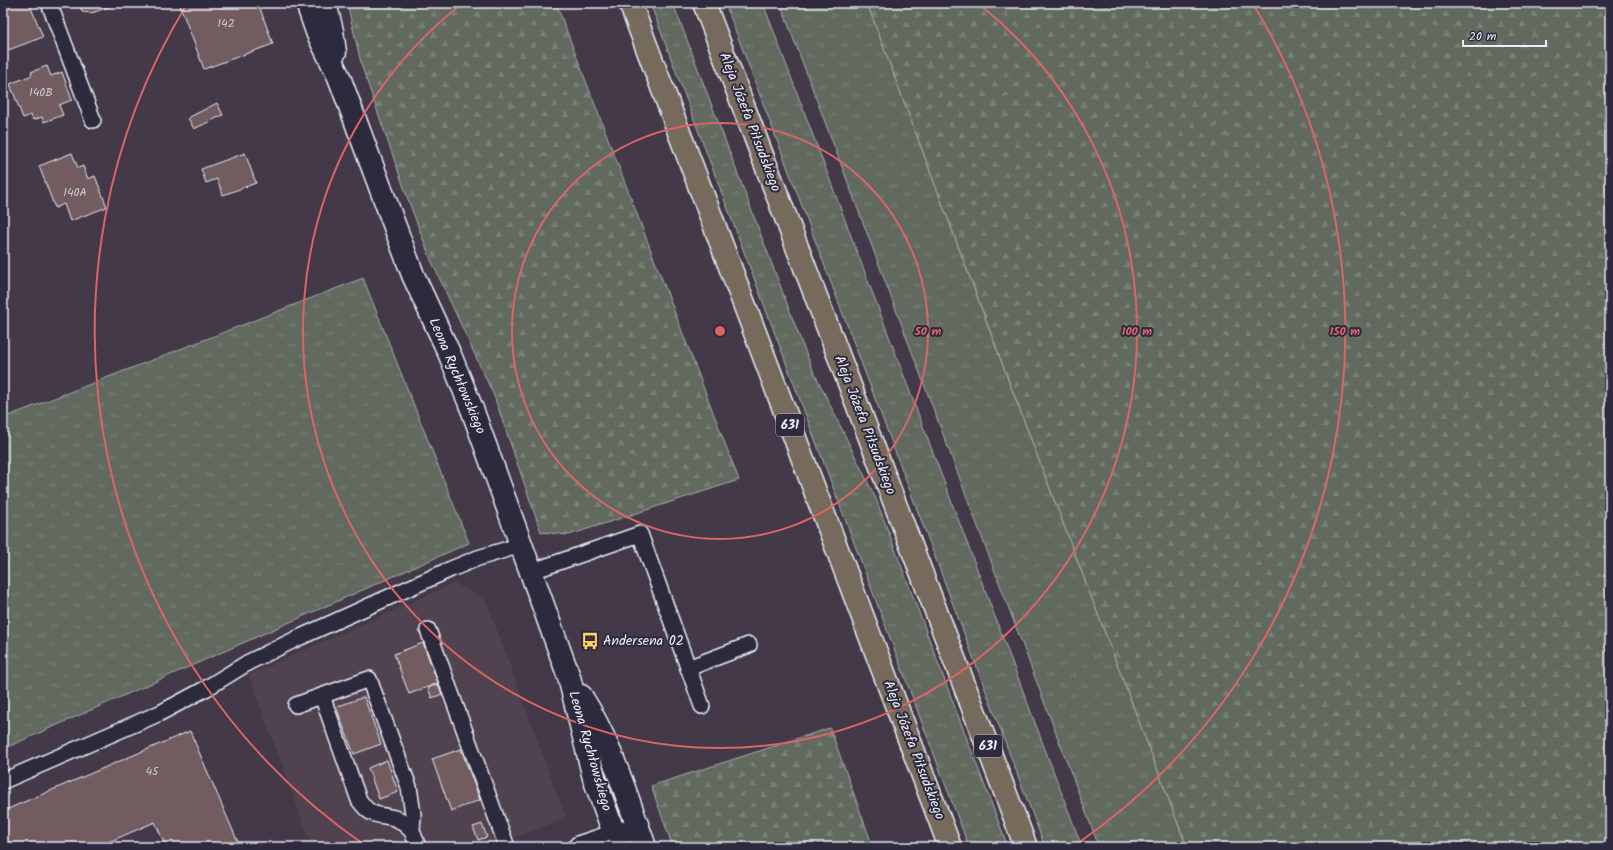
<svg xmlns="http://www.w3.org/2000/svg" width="1613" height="850" viewBox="0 0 1613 850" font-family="Kalam,sans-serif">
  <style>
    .built { fill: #514350 }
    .grass { fill: url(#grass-tufts); stroke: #a5aeac }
    .forest { fill: url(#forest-firs); stroke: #a5aeac }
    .building { fill: #725b61; stroke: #e8f1f8 }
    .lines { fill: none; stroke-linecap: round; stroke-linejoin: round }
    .service-casing { stroke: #e8f1f8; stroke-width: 18 }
    .minor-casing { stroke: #e8f1f8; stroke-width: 25 }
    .tertiary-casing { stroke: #e8f1f8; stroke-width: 25 }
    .primary-casing { stroke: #e8f1f8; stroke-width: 25 }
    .service { stroke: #2f2a3d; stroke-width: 15 }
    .minor { stroke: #2f2a3d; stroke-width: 22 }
    .tertiary { stroke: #2f2a3d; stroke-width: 22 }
    .primary { stroke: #766a5c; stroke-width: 22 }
    .ring { fill: none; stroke: #db6466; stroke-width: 2 }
    .labels { text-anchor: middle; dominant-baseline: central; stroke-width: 4; stroke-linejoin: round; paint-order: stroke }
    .number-label { font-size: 12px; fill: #caccd2 }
    .shield { fill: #2f2a3d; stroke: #b0b5c0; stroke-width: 1 }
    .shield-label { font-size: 13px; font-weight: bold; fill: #e8f1f8 }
    .street-label { font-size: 14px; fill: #e8f1f8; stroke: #2f2a3d }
    .poi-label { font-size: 14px; fill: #e8f1f8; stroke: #2f2a3d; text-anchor: start }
    .centre { fill: #db6466; stroke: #2f2a3d; stroke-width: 2 }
    .ring-label { font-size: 12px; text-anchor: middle; font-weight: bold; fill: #db6466; stroke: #2f2a3d; stroke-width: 4; stroke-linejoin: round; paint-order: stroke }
  </style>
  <defs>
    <pattern id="grass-tufts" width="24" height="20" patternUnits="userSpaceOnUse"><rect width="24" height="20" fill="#626b5f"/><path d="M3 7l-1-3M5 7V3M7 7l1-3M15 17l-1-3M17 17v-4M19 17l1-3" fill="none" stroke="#788177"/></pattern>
    <pattern id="forest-firs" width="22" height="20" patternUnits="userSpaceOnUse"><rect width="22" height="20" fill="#626b5f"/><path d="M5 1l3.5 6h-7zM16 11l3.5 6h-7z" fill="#788177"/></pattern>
  </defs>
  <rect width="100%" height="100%" fill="#433948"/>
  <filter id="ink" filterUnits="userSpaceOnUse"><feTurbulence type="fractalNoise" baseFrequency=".025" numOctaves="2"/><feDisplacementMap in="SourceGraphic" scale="8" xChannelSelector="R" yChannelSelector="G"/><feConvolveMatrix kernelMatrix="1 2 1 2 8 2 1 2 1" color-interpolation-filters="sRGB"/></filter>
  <g filter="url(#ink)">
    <polygon class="built" points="454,583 486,600 566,818 491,847 312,847 249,675"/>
    <g class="grass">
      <polygon points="650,3 673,3 803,346 813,370 876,499 1008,847 969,847"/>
      <polygon points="725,3 763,3 1082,847 1045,847"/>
      <polygon points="780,3 867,3 1008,379 1187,847 1099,847"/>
      <polygon points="363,278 469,543 3,749 3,418"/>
    </g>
    <g class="forest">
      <polygon points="347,3 556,3 739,480 569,535 541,532 494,396 431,260 409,202 362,67"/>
      <polygon points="867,3 1610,3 1610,847 1187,847 1008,379"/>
      <polygon points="830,728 873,847 673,847 651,786"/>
    </g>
    <g class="building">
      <polygon points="3,3 29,3 43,37 3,52"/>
      <polygon points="79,3 119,3 92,13 82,12"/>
      <polygon points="179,3 258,3 273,44 204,69"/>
      <polygon points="47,66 51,76 62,72 72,100 59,105 63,115 44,122 42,117 33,120 31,115 23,118 10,84 32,75 31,72"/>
      <polygon points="217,103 223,115 194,129 188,118"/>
      <polygon points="72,153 78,168 83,166 88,179 95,176 107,207 70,221 64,204 55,208 39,166"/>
      <polygon points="245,153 256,183 223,195 217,179 206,183 201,169"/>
      <polygon points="423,643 438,683 409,694 394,654"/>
      <polygon points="438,684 442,694 432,698 428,688"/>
      <polygon points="364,697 381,744 354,754 336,707"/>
      <polygon points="190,731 240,847 166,847 155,822 97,847 3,847 3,811"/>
      <polygon points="461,749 480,800 451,811 432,759"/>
      <polygon points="387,760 398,792 379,799 368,768"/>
      <polygon points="482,824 487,837 478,840 473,827"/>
      <polygon points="395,842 397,847 386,847 386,845"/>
    </g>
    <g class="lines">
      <g class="service-casing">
        <g id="service">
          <polyline points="49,3 93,120"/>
          <polyline points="530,572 640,534 702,706"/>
          <polyline points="428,630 507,847"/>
          <polyline points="688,668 749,645"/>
          <path d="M 322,696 L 359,800 C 372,818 375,813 394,818 C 400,819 407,827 412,831"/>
          <polyline points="296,705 369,679 409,787 413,814 412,831 418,847"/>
          <polyline points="3,781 160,713 205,689 249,662 294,640 451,569 478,558 521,545"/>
        </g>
      </g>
      <g class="minor-casing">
        <polyline id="minor" points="580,847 638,828"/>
      </g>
      <g class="tertiary-casing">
        <g id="tertiary">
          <polyline points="307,3 317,32 339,77 413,275 450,355 472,409 569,677 594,778 619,847"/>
          <polyline points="325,3 332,31 335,52"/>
          <path d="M 581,696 C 611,743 626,795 645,847"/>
        </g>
      </g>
      <g class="primary-casing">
        <g id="primary">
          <polyline points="630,3 950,847"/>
          <polyline points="704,3 1026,847"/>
        </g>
      </g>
      <use href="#service" class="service"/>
      <use href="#minor" class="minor"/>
      <use href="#tertiary" class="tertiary"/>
      <use href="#primary" class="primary"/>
    </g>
  </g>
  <g class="ring">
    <circle cx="720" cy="331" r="208"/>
    <path d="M980 5A417 417 0 1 1 460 5"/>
    <path d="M366 846A625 625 0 0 1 187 4M1253 4A625 625 0 0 1 1074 846"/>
  </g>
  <defs>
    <g id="bus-bare" transform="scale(1.38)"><path d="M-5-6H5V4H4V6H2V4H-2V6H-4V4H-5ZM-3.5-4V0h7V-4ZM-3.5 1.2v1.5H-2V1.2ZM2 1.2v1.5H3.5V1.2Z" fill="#ffd166" stroke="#2f2a3d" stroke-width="2.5" paint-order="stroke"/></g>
  </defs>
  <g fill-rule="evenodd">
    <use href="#bus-bare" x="590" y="641"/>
  </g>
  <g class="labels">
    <g class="number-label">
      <text x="226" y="23">142</text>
      <text x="41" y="92">140B</text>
      <text x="75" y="192">140A</text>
      <text x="152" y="771">45</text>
    </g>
    <g class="shield">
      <rect x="776" y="414" width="28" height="22" rx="3"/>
      <rect x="974" y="735" width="28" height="22" rx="3"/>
    </g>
    <g class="shield-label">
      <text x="790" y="425">631</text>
      <text x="988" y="746">631</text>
    </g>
    <g class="street-label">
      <text transform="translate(750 122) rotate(69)">Aleja Józefa Piłsudskiego</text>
      <text transform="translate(457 376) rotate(67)">Leona Rychłowskiego</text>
      <text transform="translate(865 425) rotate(69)">Aleja Józefa Piłsudskiego</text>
      <text transform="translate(914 750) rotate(69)">Aleja Józefa Piłsudskiego</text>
      <text transform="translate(590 751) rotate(74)">Leona Rychłowskiego</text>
    </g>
    <g class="poi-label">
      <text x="603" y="641">Andersena 02</text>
    </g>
  </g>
  <circle cx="720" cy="331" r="6" class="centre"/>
  <g class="ring-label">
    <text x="928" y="335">50 m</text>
    <text x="1137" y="335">100 m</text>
    <text x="1345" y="335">150 m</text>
  </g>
  <rect width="1613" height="850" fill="none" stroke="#2f2a3d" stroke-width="16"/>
  <rect x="8" y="8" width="1597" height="834" fill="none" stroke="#e8f1f8" stroke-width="1.5" filter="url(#ink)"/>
  <path d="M1463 40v6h83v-6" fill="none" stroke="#e8f1f8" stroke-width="2"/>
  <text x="1469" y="40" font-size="12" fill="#e8f1f8" stroke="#2f2a3d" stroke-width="3" paint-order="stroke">20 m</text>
</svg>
